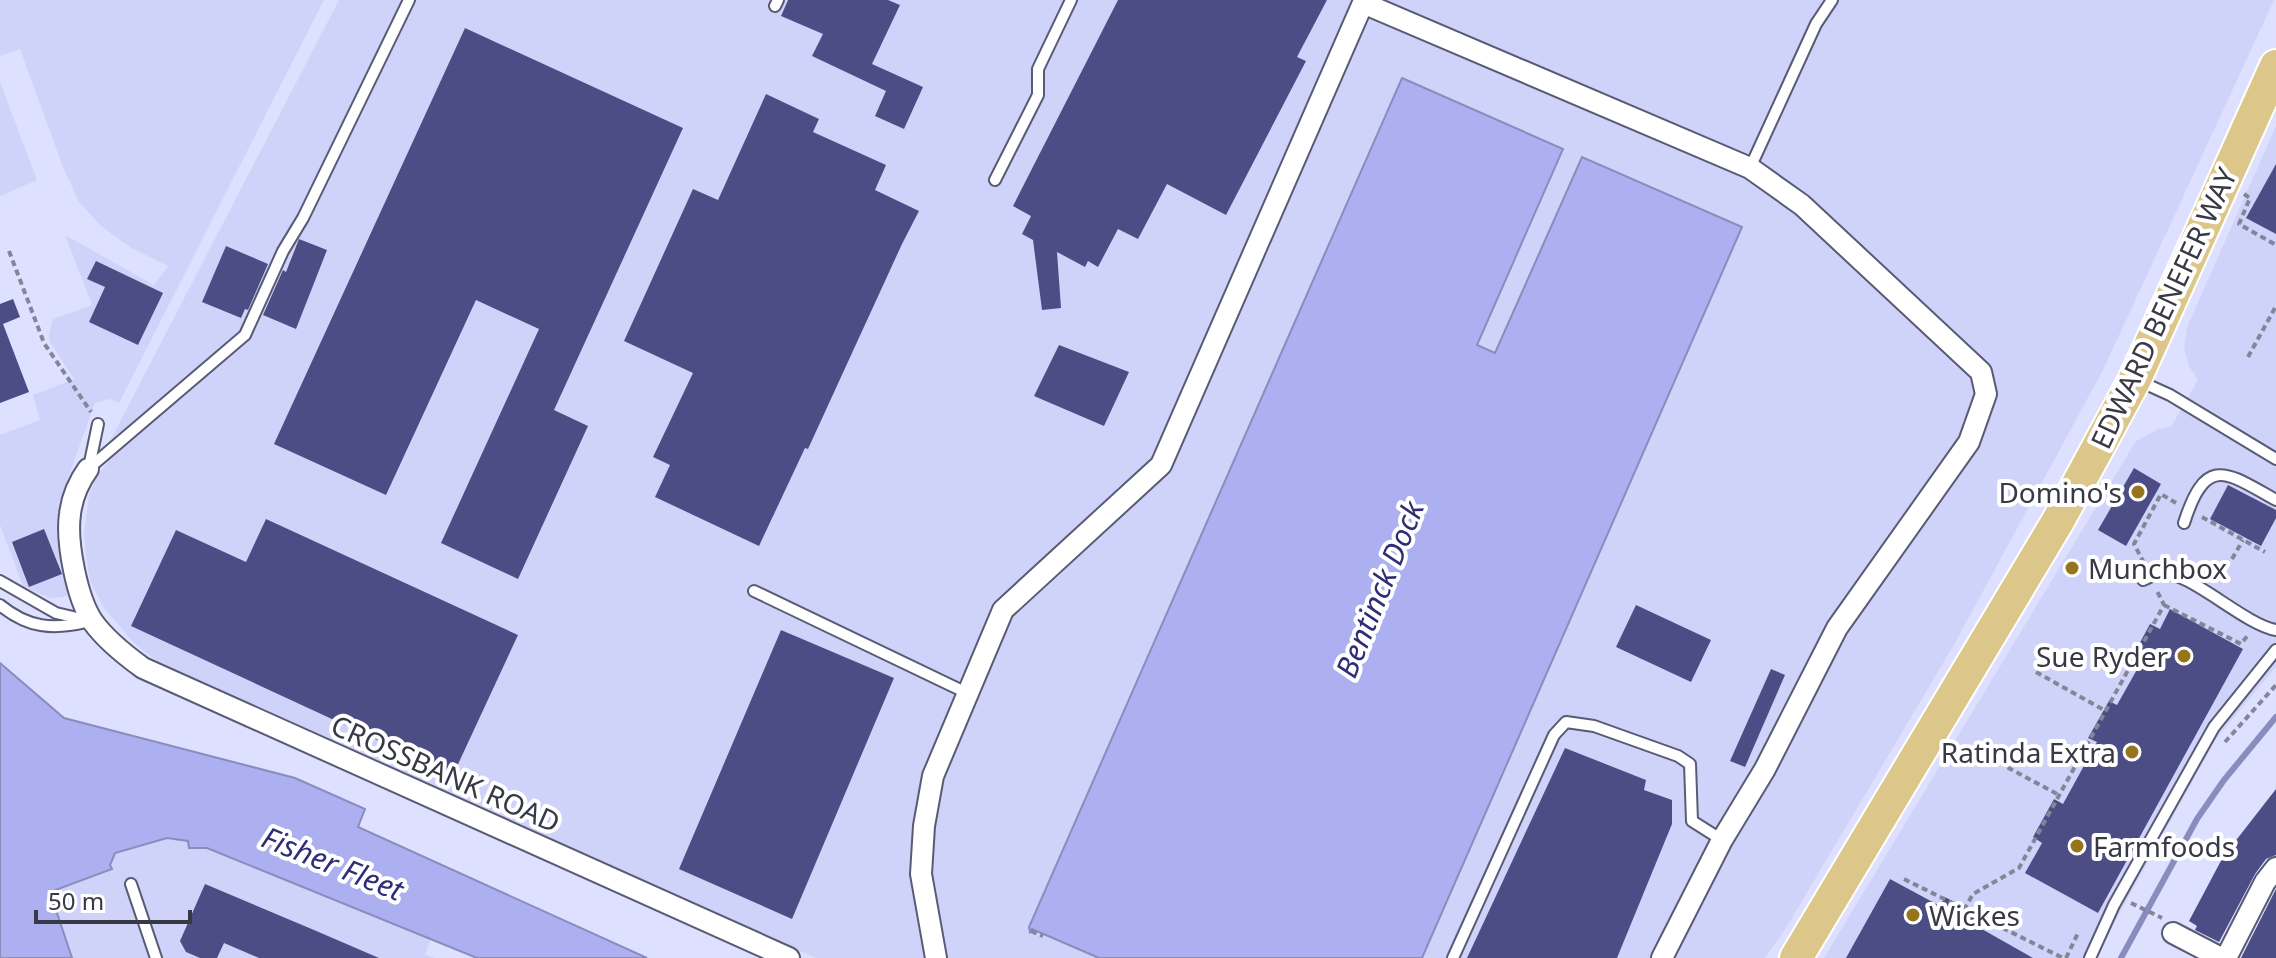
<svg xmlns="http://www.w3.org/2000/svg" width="2276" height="958" viewBox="0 0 2276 958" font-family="'Noto Sans',sans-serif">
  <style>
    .built { fill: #d0d3f9 }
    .water { fill: #acaff0; stroke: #898cbd; stroke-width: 2 }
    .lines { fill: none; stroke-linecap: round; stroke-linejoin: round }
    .stream { stroke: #898cbd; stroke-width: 6 }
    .building { fill: #4d4d86 }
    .lane-casing { stroke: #595b75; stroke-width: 14 }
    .street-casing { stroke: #595b75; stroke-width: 24 }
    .primary-casing { stroke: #fff; stroke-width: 36 }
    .path { stroke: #838599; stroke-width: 4; stroke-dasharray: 6 4; stroke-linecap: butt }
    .lane { stroke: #fff; stroke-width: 10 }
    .street { stroke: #fff; stroke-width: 20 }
    .primary { stroke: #ddc689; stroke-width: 32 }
    .poi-dot { fill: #95741c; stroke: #fff; stroke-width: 3 }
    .labels { text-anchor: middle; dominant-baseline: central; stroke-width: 8; stroke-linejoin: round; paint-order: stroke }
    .street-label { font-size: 28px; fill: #383945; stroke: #fff }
    .poi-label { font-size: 28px; fill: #383945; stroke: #fff; text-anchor: end }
    .water-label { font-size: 30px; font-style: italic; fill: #322c76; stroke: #fff }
  </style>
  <rect width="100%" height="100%" fill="#dde0ff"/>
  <g class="built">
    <polygon points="0,0 324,0 119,403 110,399 95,403 64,489 60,519 69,595 62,597 50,598 23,586 0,525 0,435 40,420 33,395 74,379 50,342 49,334 53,319 92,305 65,235 154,285 168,266 131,248 101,226 79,202 63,167 20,49 0,56"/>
    <polygon points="339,0 2274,0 2104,368 1955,643 1786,928 1765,958 1422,958 1742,228 1582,157 1496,354 1477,345 1563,149 1402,78 1028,928 1099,958 816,958 157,661 134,643 104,608 90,581 86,555 84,534 89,495 97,476 118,449 111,439"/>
    <polygon points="0,82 37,180 0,196"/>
    <polygon points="2276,126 2276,667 2216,739 2114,923 2098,958 1824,958 2136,441 2158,429 2171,427 2198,380 2189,366 2184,349 2187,327"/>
    <polygon points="167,838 188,841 189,848 207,848 431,939 425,954 434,958 72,958 50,892 111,870 110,865 115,853"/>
  </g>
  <g class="water">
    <polygon points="1402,78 1563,149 1477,345 1495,353 1582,157 1742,227 1422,958 1099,958 1032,929 1030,932 1029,927"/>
    <polygon points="0,663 64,718 295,778 365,809 358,827 647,958 477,958 207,848 189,848 188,841 167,838 115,853 110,865 112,869 50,892 72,958 0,958"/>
  </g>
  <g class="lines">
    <polyline class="stream" points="2121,958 2197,819 2224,780 2276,717"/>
  </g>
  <g class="building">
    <polygon points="788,0 888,0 900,5 872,64 923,87 904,129 875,116 886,91 812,56 823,34 781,16"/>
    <polygon points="1118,0 1327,0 1297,57 1306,61 1226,215 1167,184 1138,239 1118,229 1098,267 1088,261 1085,267 1057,252 1061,308 1042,310 1033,240 1022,234 1031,216 1013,206"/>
    <polygon points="465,28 683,128 554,410 588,426 518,579 441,543 539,329 476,300 386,495 274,444"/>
    <polygon points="766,94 819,119 813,132 886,165 875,190 919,211 902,244 808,449 805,448 759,546 655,497 670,465 653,457 693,373 624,341 693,189 718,200"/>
    <polygon points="2276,164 2276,234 2246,218"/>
    <polygon points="299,239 327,250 296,329 263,315 283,270 286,272"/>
    <polygon points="226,246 268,264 248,310 245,309 241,318 202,302"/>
    <polygon points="96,261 163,293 138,345 89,322 105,287 87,279"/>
    <polygon points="13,299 20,317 3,324 29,392 0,403 0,304"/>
    <polygon points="1059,345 1129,372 1104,426 1034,396"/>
    <polygon points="2134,468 2161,484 2126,546 2098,530"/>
    <polygon points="2228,485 2276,510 2276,518 2261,546 2210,519"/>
    <polygon points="266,519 518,635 453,775 131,626 176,530 246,562"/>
    <polygon points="44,529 62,574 29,587 12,542"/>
    <polygon points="1636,605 1711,640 1691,682 1616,647"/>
    <polygon points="2170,609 2243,649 2098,913 2025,873 2042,843 2033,837 2054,799 2063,804 2097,742 2088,738 2109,701 2117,705 2139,666 2130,661 2150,624 2160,629"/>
    <polygon points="781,630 894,678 792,919 679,869"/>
    <polygon points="1771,669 1785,675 1745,767 1730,761"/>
    <polygon points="1565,748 1646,780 1644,790 1672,800 1672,824 1617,958 1467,958"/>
    <polygon points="2276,789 2276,855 2266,859 2255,874 2219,942 2195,930 2197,926 2189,921 2223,857"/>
    <polygon points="1890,879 1940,906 1945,897 1978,915 1973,924 2033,958 1846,958"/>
    <polygon points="205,884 314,930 379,958 259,958 224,943 217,958 200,958 186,952 180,941"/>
    <polygon points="2276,889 2276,958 2241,958"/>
  </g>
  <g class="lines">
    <g class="lane-casing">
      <g id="lane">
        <polyline points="775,6 778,0"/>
        <polyline points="1750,168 1816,24 1832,0"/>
        <polyline points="995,180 1038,95 1038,69 1071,0"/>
        <polyline points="2139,381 2170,395 2276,459"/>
        <polyline points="89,467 98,424"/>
        <polyline points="88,469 245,335 283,251 303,218 409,0"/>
        <path d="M 2184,523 C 2206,454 2226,472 2276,500"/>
        <path d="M 2143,580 C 2149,577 2155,574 2161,573 C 2190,571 2243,624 2276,630"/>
        <polyline points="0,581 56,613 90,621"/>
        <polyline points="754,591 969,694"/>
        <path d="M 0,605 C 28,628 53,630 86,622"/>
        <polyline points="131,884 156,958"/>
        <polyline points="1453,958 1554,735 1566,722 1594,726 1678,756 1690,764 1692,821 1722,840"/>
        <polyline points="2090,958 2114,905 2214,727 2276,650"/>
      </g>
    </g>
    <g class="street-casing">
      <g id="street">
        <path d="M 88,469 C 78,483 72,497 70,514 C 66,542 77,599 93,622 C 106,640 125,655 143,668 L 789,958"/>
        <polyline points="2173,933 2221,958"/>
        <polyline points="936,958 921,874 924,826 933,776 1003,610 1161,465 1363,3 1750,168 1802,205 1981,372 1986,394 1969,442 1837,628 1765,769 1722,840 1662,958"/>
        <polyline points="2226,958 2265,882 2276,868"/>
      </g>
    </g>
    <g class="primary-casing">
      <polyline id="primary" points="1796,958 2058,521 2135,379 2276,66"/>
    </g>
    <g class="path">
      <polyline points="2244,194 2250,198 2239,224 2276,245"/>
      <polyline points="9,251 44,343 91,412"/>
      <polyline points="2248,357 2276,306"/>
      <polyline points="2202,517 2265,552"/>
      <polyline points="2232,559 2243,540"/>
      <polyline points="2144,563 2134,544 2161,494 2176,503"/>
      <polyline points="2164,605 2241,644 2248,635"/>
      <polyline points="2036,672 2104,710"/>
      <polyline points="2225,742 2276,685"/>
      <polyline points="1990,758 2059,795"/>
      <polyline points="1904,879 2063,958"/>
      <polyline points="2131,903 2162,918"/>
      <polyline points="1964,910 1973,894 2019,868 2164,605 2156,589"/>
      <polyline points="1031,931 1043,936"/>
      <polyline points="2066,958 2078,933"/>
    </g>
    <use href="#lane" class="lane"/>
    <use href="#street" class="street"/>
    <use href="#primary" class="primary"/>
  </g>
  <g class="poi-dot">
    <circle cx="2138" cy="492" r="8"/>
    <circle cx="2072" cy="568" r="8"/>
    <circle cx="2184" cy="656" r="8"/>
    <circle cx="2132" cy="752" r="8"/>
    <circle cx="2077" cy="846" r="8"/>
    <circle cx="1913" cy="915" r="8"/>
  </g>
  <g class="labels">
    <g class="street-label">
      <text transform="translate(2163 308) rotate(-65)">EDWARD BENEFER WAY</text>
      <text transform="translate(446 773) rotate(24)">CROSSBANK ROAD</text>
    </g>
    <g class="poi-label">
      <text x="2122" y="492">Domino's</text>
      <text x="2088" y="568" text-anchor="start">Munchbox</text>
      <text x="2168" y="656">Sue Ryder</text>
      <text x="2116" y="752">Ratinda Extra</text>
      <text x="2093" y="846" text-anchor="start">Farmfoods</text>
      <text x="1929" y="915" text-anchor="start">Wickes</text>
    </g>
    <g class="water-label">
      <text transform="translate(1379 589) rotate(-68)">Bentinck Dock</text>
      <text transform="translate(333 863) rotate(22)">Fisher Fleet</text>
    </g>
  </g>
  <path d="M36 910v12h154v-12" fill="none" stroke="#383945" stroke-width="4"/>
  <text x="48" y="910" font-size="24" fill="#383945" stroke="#ffffff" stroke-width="6" paint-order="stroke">50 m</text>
</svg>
